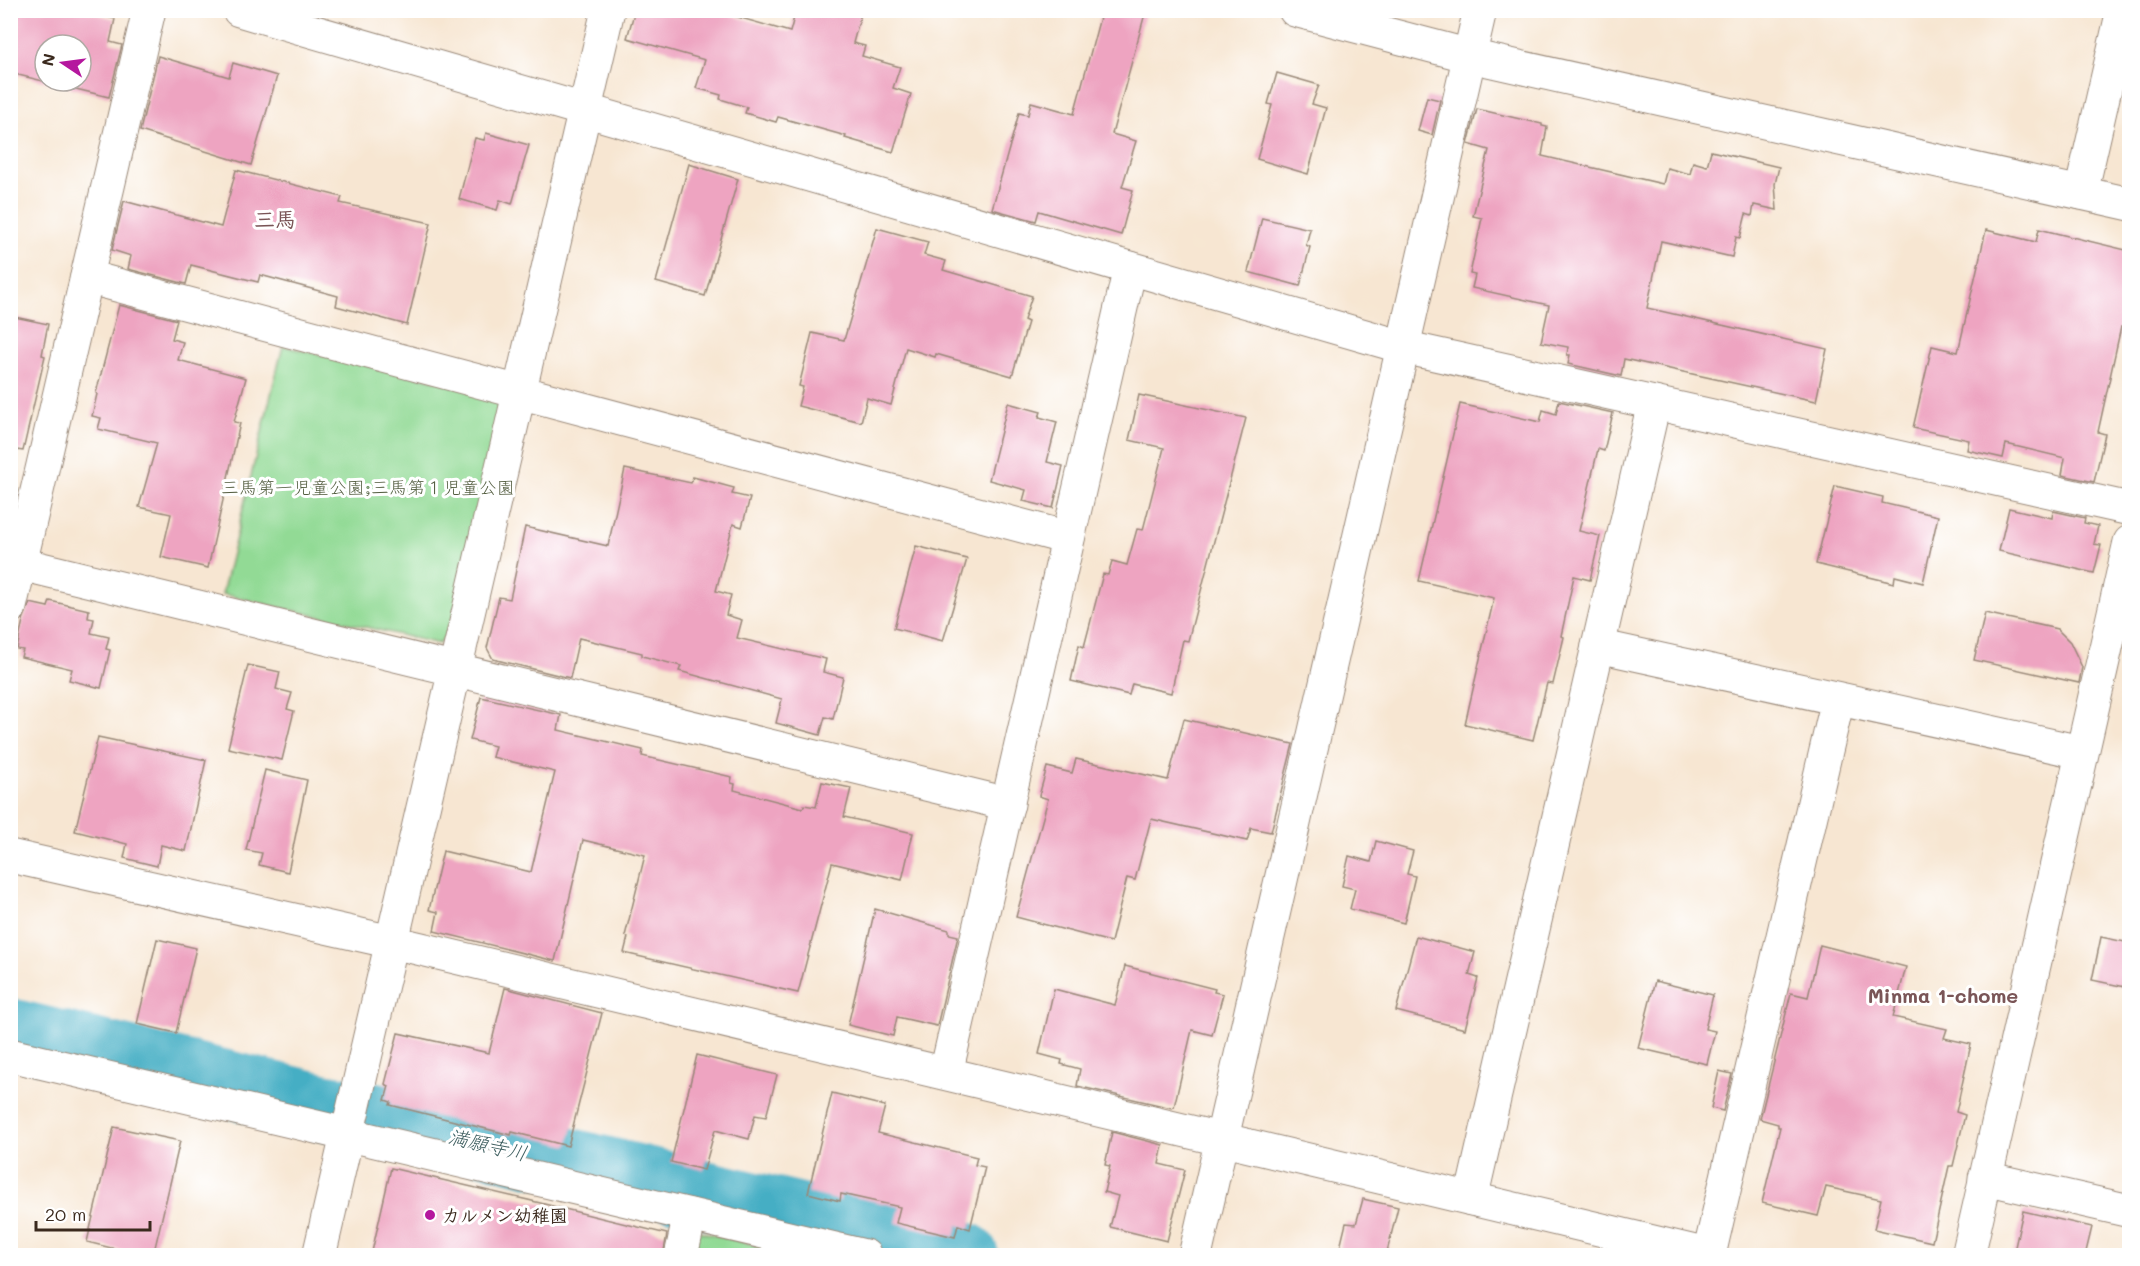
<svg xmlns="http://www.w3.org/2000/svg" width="2140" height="1266" viewBox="0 0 2140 1266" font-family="Mali,'Klee One',sans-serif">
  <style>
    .green { fill: #92da95; stroke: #66825a; stroke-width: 1.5 }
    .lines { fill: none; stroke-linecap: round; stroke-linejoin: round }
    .river { stroke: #45aec4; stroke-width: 68 }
    .building { fill: #eea4c1; fill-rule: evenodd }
    .minor-casing { stroke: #998878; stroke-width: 35 }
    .tertiary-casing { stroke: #998878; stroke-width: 35 }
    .minor { stroke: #fff; stroke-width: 33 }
    .tertiary { stroke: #fff; stroke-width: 33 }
    .poi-dot { fill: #b5179e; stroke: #fff; stroke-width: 2 }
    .labels { text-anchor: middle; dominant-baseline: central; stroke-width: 6; stroke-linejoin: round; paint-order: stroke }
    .park-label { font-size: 18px; fill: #555f42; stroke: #fff }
    .poi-label { font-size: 18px; font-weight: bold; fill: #3b2a1e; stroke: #fff; text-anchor: start }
    .neighbourhood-label { font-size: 20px; font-weight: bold; fill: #7a5557; stroke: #fff }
    .water-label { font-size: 20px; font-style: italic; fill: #3f5f60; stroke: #fff }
    .quarter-label { font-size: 21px; font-weight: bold; fill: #7a5557; stroke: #fff }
  </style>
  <rect width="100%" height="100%" fill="#fff"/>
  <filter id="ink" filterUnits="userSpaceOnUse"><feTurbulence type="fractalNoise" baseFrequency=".0167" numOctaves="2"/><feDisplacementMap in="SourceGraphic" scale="12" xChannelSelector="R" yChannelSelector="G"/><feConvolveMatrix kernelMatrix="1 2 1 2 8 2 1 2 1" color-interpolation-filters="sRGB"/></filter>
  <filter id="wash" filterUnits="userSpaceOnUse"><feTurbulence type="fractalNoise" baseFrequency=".008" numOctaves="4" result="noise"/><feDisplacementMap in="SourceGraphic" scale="24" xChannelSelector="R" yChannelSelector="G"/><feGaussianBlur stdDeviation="1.35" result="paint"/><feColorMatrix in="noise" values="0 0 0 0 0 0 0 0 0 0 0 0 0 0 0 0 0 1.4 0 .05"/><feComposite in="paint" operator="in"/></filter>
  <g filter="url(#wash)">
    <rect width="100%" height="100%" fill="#f7e6d2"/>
    <g class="green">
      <polygon points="283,346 512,398 451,628 439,644 222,594"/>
      <polygon points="698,1231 800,1256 693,1256"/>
    </g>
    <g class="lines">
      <polyline class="river" points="10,1032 322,1107 381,1117 965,1256"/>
    </g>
    <g id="blocks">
      <g class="building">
        <path d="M 10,10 L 81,10 L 115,19 L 110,42 L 122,45 L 109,97 L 10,73 ZM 45,45 L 81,45 L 81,81 L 45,81 Z"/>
        <polygon points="635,10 713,10 790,32 796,10 862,10 853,43 865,46 862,56 900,67 893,88 911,94 893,152 845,138 846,136 778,117 776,122 745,113 747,107 720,99 721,95 696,88 705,60 627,38"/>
        <polygon points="1102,10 1146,10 1112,134 1136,141 1122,187 1133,190 1121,235 1039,211 1036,221 992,209 1019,113 1028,115 1031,102 1074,114"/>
        <polygon points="158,56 229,77 233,63 277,76 251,165 140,131"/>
        <polygon points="1277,73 1319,85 1312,104 1326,108 1308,174 1257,159 1272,105 1268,104"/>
        <polygon points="1427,97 1440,100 1432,135 1418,131"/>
        <polygon points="1477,109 1542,124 1542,126 1547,127 1542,156 1663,184 1667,168 1690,174 1693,162 1707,166 1711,151 1779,167 1775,184 1777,210 1754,205 1752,216 1746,214 1740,238 1736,237 1732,257 1661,241 1647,308 1827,349 1816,401 1624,359 1621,376 1568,364 1570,355 1567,355 1568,347 1541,342 1549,305 1472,288 1475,275 1470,274 1482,218 1473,216 1489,150 1468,144"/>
        <polygon points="486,133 529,145 512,204 500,200 497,210 459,199 475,138 484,140"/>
        <polygon points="689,164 738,179 705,296 656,282"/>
        <polygon points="236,170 342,197 340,203 431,223 407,325 336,306 338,296 260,275 258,282 191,265 186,284 128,269 131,256 112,250 124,201 221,227"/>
        <polygon points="1262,218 1310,229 1306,245 1310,247 1300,286 1248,272"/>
        <polygon points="877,228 928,242 924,255 946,261 943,270 1032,296 1024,320 1028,322 1012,376 936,354 935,357 906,348 891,405 867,398 861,422 798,406 803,387 799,386 812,333 844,340"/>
        <polygon points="2039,229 2130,251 2130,329 2121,327 2098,432 2105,434 2094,482 2062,475 2065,458 2006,444 2003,458 1967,450 1969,440 1913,428 1932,346 1958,352 1986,230 2036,242"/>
        <polygon points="119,305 177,320 172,339 183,342 178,360 246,378 234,422 240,423 208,568 161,557 171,514 139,507 157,443 98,429 101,418 92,416 97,394 96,393"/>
        <polygon points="10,316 48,324 42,355 45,356 23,451 10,449"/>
        <polygon points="1139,395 1246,418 1188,641 1183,640 1171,693 1132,684 1129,695 1071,681 1079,645 1084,647 1103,574 1108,575 1112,561 1127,565 1137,529 1143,530 1164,448 1129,440"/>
        <polygon points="1559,401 1613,413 1604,451 1598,449 1579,531 1600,536 1590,580 1574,576 1561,636 1564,637 1553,684 1547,683 1533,740 1465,724 1494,598 1419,581 1460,404 1540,422 1543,410 1556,414"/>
        <polygon points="1008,403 1041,412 1039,417 1057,422 1047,462 1063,466 1053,508 1023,501 1026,490 989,480"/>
        <polygon points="625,469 691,483 693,477 734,488 732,494 750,498 742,527 733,524 716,591 731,595 726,615 742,620 737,638 826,659 823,672 843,677 833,719 825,717 820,735 776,723 782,699 679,671 681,666 642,656 642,653 579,638 570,678 493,659 487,648 499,597 510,599 525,527 608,546"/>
        <polygon points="1835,486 1883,497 1882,503 1938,516 1923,583 1895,576 1894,583 1816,564"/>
        <polygon points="2009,508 2052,518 2053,511 2085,518 2084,523 2098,526 2094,544 2101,545 2094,573 1999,551"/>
        <polygon points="916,546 967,559 943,641 894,628"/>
        <polygon points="50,601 89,610 88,618 94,619 91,633 109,637 106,649 110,650 101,688 69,680 72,669 21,657 23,650 17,649 23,620 30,603 48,607"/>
        <polygon points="1985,613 2057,629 2070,642 2082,667 2079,683 1974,660"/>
        <polygon points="248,665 280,672 276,689 292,693 287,709 294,711 282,760 228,748"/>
        <polygon points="481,697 561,715 558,730 643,750 642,756 732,777 731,783 735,784 734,790 803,808 804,805 816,807 822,782 851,788 844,817 913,833 902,880 832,863 798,993 624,953 628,937 625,936 645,855 583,840 555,961 434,931 438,912 429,910 443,851 531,872 555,772 492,757 495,746 470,740"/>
        <polygon points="1184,719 1293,744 1271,832 1251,828 1247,841 1151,819 1135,880 1127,878 1111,942 1016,917 1048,799 1039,796 1047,767 1072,773 1076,759 1168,780"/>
        <polygon points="98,737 206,760 186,851 161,845 157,866 124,858 127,844 75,831"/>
        <polygon points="265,770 307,780 288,872 259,865 262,853 246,850"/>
        <polygon points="1376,841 1413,851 1407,874 1415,876 1404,923 1350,909 1355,889 1342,886 1349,856 1371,862"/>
        <polygon points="875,909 949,930 949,934 958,936 937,1026 897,1017 893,1036 848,1025"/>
        <polygon points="1416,936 1475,952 1469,975 1478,978 1465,1029 1396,1011"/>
        <polygon points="2101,937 2130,943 2130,988 2092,980"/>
        <polygon points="157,939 196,948 176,1033 137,1024"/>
        <polygon points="1820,945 1906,967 1893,1017 1947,1029 1944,1038 1971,1044 1956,1112 1965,1115 1953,1166 1949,1166 1932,1242 1874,1229 1881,1199 1826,1187 1818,1216 1762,1203 1780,1127 1778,1127 1778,1124 1760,1119 1791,993 1808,997"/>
        <polygon points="1125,966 1215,989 1214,992 1223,994 1212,1035 1192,1030 1174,1107 1172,1108 1077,1086 1080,1069 1061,1064 1062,1060 1039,1054 1054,989 1115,1005"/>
        <polygon points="1655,981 1713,995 1705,1029 1715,1031 1707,1064 1638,1048"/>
        <polygon points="505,988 602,1013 568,1146 512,1132 511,1135 390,1105 391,1102 385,1100 389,1086 385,1084 398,1033 489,1053"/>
        <polygon points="697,1055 777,1075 766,1117 755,1115 749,1139 715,1130 704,1170 671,1162"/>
        <polygon points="1719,1071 1732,1074 1723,1111 1711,1108"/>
        <polygon points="832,1093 885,1106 878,1133 977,1157 975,1165 985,1167 970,1229 958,1225 955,1237 896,1223 900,1207 841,1194 840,1201 808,1193"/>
        <polygon points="114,1127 180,1141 153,1256 144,1256 87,1242"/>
        <polygon points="1112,1132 1163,1145 1159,1164 1185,1170 1167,1241 1110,1227 1118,1196 1104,1192 1110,1166 1105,1165"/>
        <polygon points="391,1168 528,1200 667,1234 663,1256 371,1256"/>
        <polygon points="1363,1199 1398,1207 1386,1256 1338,1256 1346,1223 1356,1224"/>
        <polygon points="2023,1211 2092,1227 2085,1256 2013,1256"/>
      </g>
    </g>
  </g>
  <g filter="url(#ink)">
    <use href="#blocks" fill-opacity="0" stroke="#998878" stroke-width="1.5"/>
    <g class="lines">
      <g class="minor-casing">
        <g id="minor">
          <polyline points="239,10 1403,347 2130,509"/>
          <polyline points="2081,193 2123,10"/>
          <polyline points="87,277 1068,538"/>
          <polyline points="21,564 1008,804"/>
          <polyline points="10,607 149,10"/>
          <polyline points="1598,646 2081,752"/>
          <polyline points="10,856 392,942 1712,1256"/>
          <polyline points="10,1055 865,1256"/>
          <polyline points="946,1073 1130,268"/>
          <polyline points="1985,1178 2130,1211"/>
          <polyline points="1471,1199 1654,403"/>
          <polyline points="1709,1255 1838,699"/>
          <polyline points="319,1256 608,10"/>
          <polyline points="681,1256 690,1215"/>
          <polyline points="1195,1256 1480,10"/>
          <polyline points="1968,1256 2130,542"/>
        </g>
      </g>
      <g class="tertiary-casing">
        <polyline id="tertiary" points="1295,10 1470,56 2130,204"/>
      </g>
      <use href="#minor" class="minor"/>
      <use href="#tertiary" class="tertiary"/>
    </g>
  </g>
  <circle class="poi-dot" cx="430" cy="1215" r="6"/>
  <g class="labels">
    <g class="park-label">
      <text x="368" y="487">三馬第一児童公園;三馬第１児童公園</text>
    </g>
    <g class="poi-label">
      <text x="442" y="1215">カルメン幼稚園</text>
    </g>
    <g class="neighbourhood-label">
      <text x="1943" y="995">Minma 1-chome</text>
    </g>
    <g class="water-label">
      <text transform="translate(488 1144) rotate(13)">満願寺川</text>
    </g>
    <g class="quarter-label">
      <text x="275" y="218">三馬</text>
    </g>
  </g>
  <rect width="2140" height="1266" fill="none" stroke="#fff" stroke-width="36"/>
  <g transform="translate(63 63) rotate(283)"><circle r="28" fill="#ffffff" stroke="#b1aaa5" stroke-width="1.5"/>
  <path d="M0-4.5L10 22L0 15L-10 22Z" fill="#b5179e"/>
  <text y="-9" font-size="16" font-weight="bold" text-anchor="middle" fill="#3b2a1e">N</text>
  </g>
  <path d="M36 1221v9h114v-9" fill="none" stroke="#3b2a1e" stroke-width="3"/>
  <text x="45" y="1221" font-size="18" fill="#3b2a1e" stroke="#ffffff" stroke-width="4.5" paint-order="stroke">20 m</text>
</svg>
